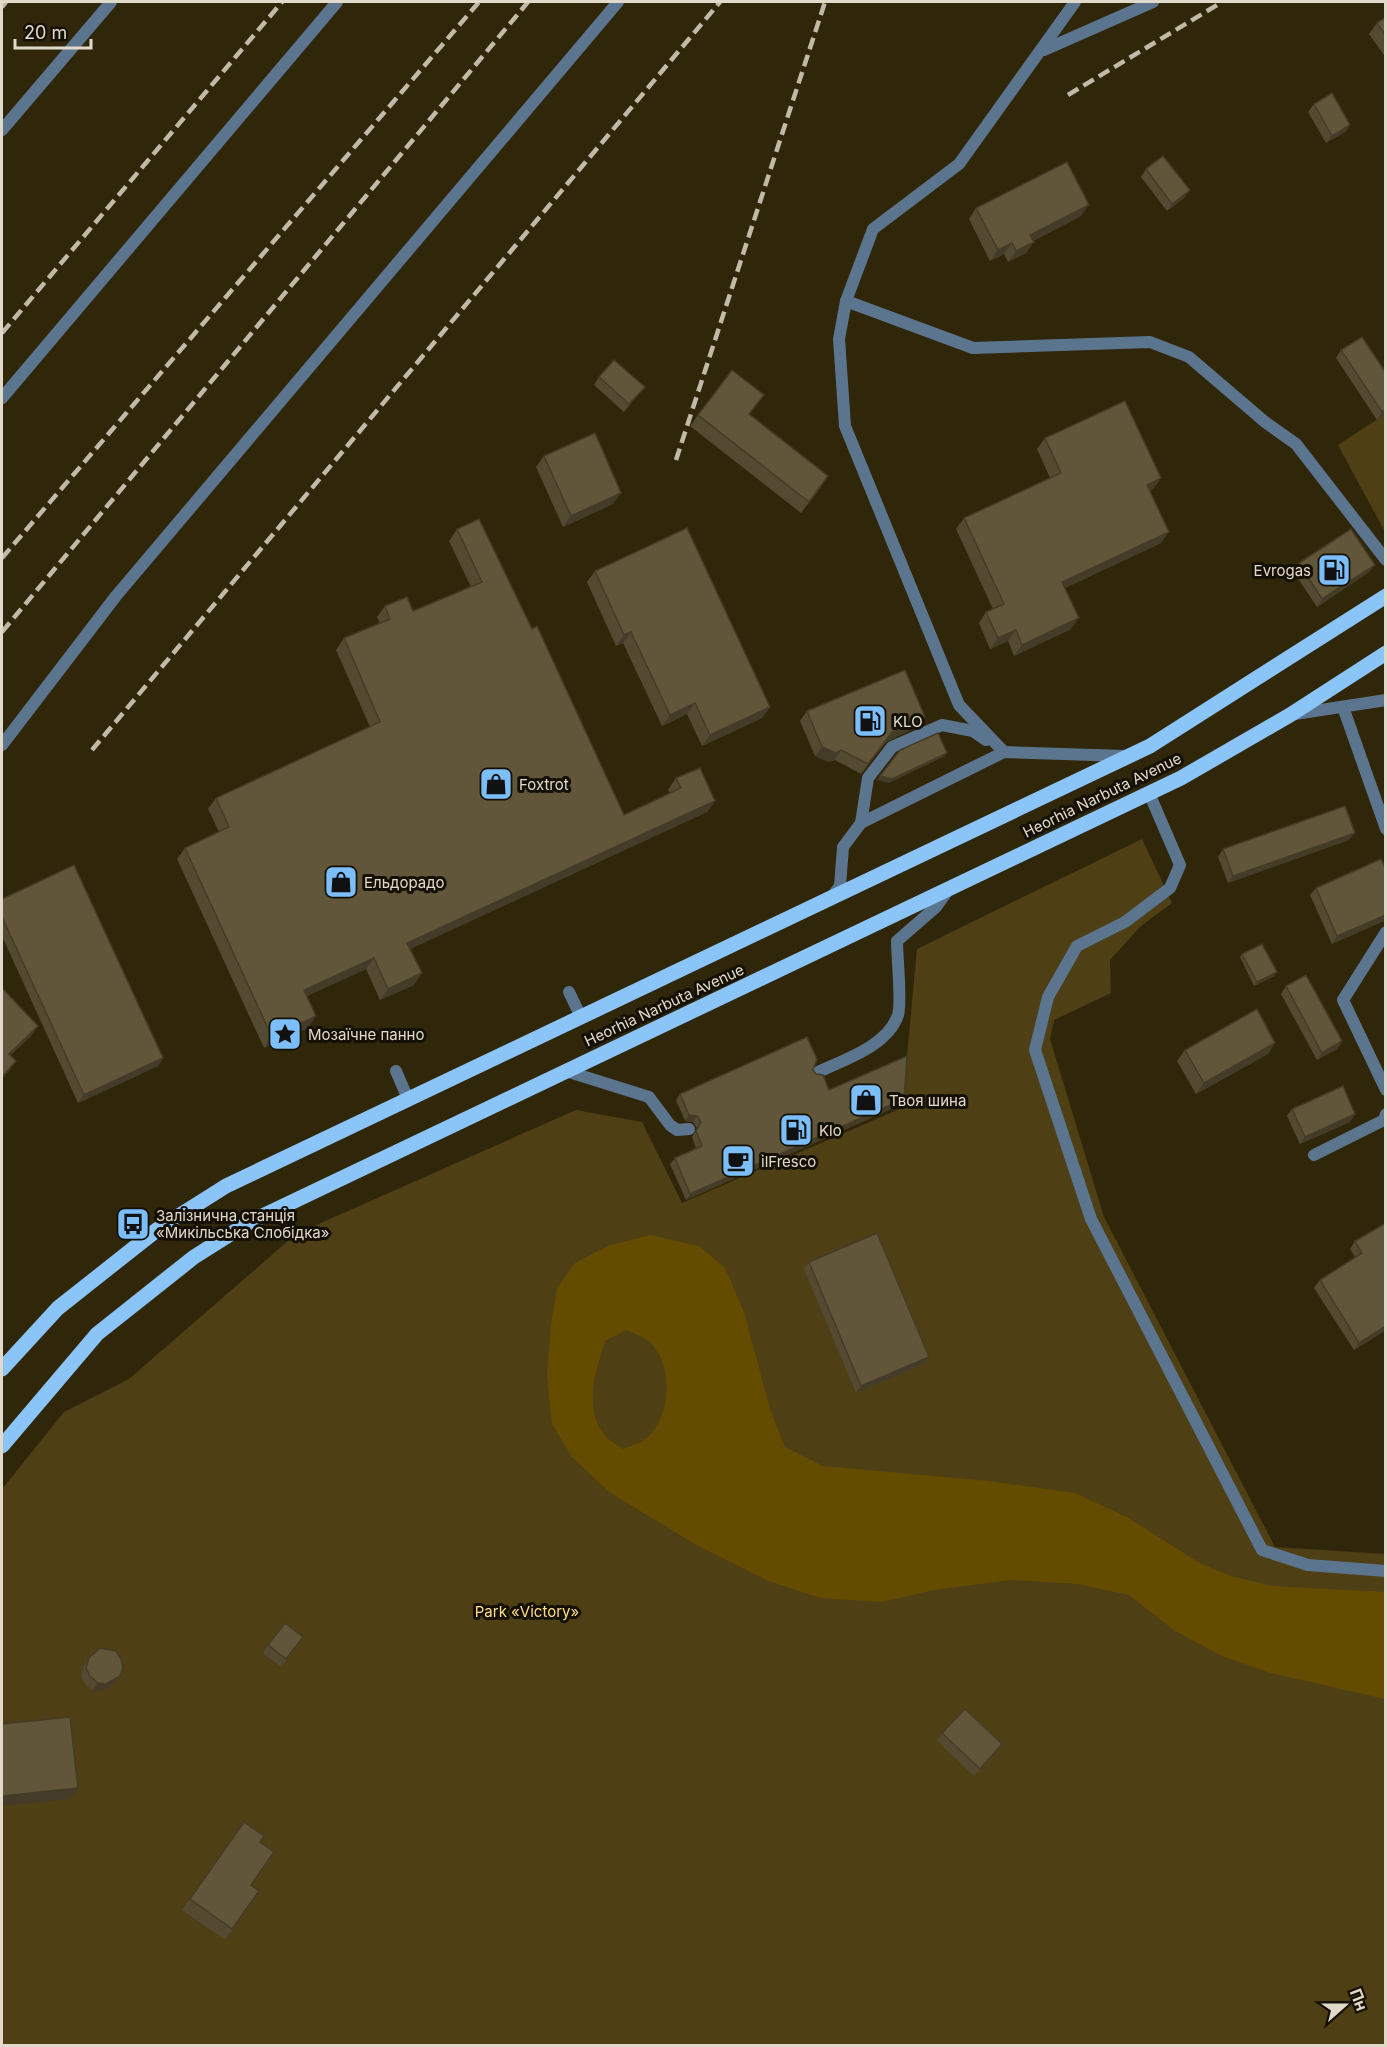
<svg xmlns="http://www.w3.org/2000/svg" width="1387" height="2047" viewBox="0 0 1387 2047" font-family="Inter,sans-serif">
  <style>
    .green { fill: #4f3f14 }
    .water { fill: #634c00; fill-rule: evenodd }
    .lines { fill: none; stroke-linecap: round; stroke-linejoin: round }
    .service { stroke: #5b758e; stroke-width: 12 }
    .minor { stroke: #5b758e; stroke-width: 12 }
    .primary { stroke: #8bc4f7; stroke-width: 15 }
    .rail { stroke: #c2baa8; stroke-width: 4.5; stroke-dasharray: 12 6; stroke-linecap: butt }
    .wall { fill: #534a31 }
    .shaded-wall { fill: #443c28 }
    .building { fill: #615639; stroke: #443c28; stroke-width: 1.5 }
    .labels { text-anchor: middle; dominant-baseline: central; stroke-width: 6; stroke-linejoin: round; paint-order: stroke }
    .poi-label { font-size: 15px; fill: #e1daca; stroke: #141005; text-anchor: start }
    .street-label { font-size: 15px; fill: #e1daca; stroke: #141005 }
    .park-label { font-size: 15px; fill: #fede87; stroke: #141005 }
  </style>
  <rect width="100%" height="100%" fill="#302609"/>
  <g class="green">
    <polygon points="1385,414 1385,532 1338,445"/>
    <polygon points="1142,839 1172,903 1141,926 1110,960 1111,993 1054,1020 1050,1039 1104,1217 1275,1547 1385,1554 1385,2045 2,2045 2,1489 64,1412 129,1379 296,1234 576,1110 642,1122 682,1203 902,1108 917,949"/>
  </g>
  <path class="water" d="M 650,1235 L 699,1246 L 725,1268 L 744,1312 L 770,1409 L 785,1447 L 823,1466 L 988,1481 L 1075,1493 L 1127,1517 L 1198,1562 L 1230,1576 L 1272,1586 L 1385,1592 L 1385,1699 L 1271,1673 L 1224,1657 L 1175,1631 L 1129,1595 L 1078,1584 L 1010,1580 L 934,1590 L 881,1602 L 821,1598 L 768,1581 L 693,1543 L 609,1492 L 572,1457 L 552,1424 L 547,1377 L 551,1324 L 557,1288 L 575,1263 L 610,1245 ZM 626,1330 C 633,1333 641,1336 647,1340 C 675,1361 672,1420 644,1440 C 639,1444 630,1446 623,1449 C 617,1445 608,1440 604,1434 C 583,1407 596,1370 605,1341 Z"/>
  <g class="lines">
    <g class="service">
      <polyline points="1044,50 1153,2"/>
      <polyline points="2,130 111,2"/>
      <polyline points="846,301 973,348 1150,342 1189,357 1265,422 1296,444 1386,560"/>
      <polyline points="2,398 337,2"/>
      <polyline points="1343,707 1386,829"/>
      <polyline points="2,745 116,596 618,2"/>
      <polyline points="1004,752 959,705 845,426 839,339 846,301 873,229 959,164 1075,2"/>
      <polyline points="1149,793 1180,865 1170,888 1125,922 1077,946 1048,997 1035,1050 1091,1219 1262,1550 1308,1565 1386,1571"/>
      <polyline points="861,823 1004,752 1125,756"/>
      <polyline points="831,898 840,886 843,847 861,823 868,778 892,747 942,725 973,731 986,740"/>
      <polyline points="1386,932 1343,1000 1386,1090"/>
      <polyline points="569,992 581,1017"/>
      <polyline points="396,1071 408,1099"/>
      <polyline points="566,1071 649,1097 670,1125 677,1130 689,1129"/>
      <path d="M 816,1073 C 843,1060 887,1047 898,1015 C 902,1003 897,957 897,941 L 936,907 L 949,889"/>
      <polyline points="1314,1155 1384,1120 1386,1114"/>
    </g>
    <polyline class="minor" points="1295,714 1386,700"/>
    <g class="primary">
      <polyline points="2,1369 58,1308 158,1229 226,1186 1150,746 1386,596"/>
      <polyline points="2,1446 97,1334 194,1257 248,1223 1181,778 1290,715 1386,653"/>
    </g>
    <g class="rail">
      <polyline points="2,7 6,2"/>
      <polyline points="1068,95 1222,2"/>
      <polyline points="2,333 282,2"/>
      <polyline points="676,460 825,2"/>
      <polyline points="2,558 479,2"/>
      <polyline points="2,632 528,2"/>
      <polyline points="92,750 720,2"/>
    </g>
  </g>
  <g class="wall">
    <polygon points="1386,17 1386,58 1369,34 1377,23"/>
    <polygon points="1314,104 1350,125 1345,132 1326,143 1308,112"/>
    <polygon points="1146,169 1190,190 1184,198 1167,211 1141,177"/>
    <polygon points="976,208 1081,216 1033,241 1026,253 1008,262 1004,254 990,261 969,219"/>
    <polygon points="1341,350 1386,414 1377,420 1336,358"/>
    <polygon points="599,377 639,394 624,412 594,385"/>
    <polygon points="749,414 821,487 801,513 690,426 698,415"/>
    <polygon points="1045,438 1161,478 1153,489 1150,491 1161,543 1065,588 1071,629 1014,656 1008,641 990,649 979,623 986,612 993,609 956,529 964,518 1050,478 1037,449"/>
    <polygon points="544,456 613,504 563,527 536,467"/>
    <polygon points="457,529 532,629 624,815 670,793 668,790 676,778 715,801 707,812 410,949 414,985 380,1000 366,969 307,996 308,1028 264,1048 177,859 185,848 219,832 208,809 216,798 370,727 336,650 344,638 380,624 377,617 385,606 413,611 471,587 449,541"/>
    <polygon points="1299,563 1369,572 1317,607 1293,571"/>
    <polygon points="595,571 770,707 762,718 702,746 687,714 662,726 623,643 616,646 587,582"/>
    <polygon points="807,711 925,717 919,726 886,742 861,774 835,760 829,762 815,756 800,721"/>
    <polygon points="1349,840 1228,883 1218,857 1223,849"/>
    <polygon points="1386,870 1386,920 1332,944 1310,895 1316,888"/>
    <polygon points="2,899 163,1058 158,1066 78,1103 2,936"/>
    <polygon points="1242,954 1274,976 1254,986 1240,957"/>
    <polygon points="1286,986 1342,1041 1337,1049 1317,1060 1281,994"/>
    <polygon points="1185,1050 1268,1054 1196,1094 1177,1061"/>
    <polygon points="813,1070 829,1090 904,1099 900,1105 686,1200 670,1164 675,1158 696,1148 692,1137 697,1128 693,1122 685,1121 676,1100 680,1094"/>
    <polygon points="1292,1109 1350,1122 1300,1144 1287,1116"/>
    <polygon points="1386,1223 1386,1330 1354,1350 1314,1288 1320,1280 1355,1257 1350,1249 1355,1241"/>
    <polygon points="809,1262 929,1357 924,1364 856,1393 804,1269"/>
    <polygon points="268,1645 298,1645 281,1667 263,1653"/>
    <polygon points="89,1658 115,1683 101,1692 92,1690 84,1683 81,1675 84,1665"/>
    <polygon points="942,1733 997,1751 974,1776 937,1741"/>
    <polygon points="244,1822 260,1842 251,1885 259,1891 225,1940 182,1910"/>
  </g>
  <g class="shaded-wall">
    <polygon points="1350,125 1345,132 1326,143 1332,136"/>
    <polygon points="1190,190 1184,198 1167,211 1172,204"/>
    <polygon points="1089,205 1081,216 1023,246 1030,235"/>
    <polygon points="1034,242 1026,253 1008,262 1016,251"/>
    <polygon points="1012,243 1004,254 990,261 998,250"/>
    <polygon points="645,387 639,394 624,412 629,404"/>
    <polygon points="1386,410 1386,414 1377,420 1382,412"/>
    <polygon points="1161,478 1153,489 1139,496 1147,485"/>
    <polygon points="621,493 613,504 563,527 571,516"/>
    <polygon points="1169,532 1161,543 1054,593 1062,582"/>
    <polygon points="1375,565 1369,572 1317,607 1322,599"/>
    <polygon points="1079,618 1071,629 1014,656 1022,645"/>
    <polygon points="1016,630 1008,641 990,649 998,638"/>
    <polygon points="631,632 623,643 616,646 624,635"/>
    <polygon points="695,703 687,714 662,726 670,715"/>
    <polygon points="770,707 762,718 702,746 710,735"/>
    <polygon points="925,717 919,726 886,742 861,774 892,732"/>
    <polygon points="822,747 841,750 835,760 829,762 815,756"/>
    <polygon points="947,753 945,756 889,783 877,780 880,776"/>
    <polygon points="715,801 707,812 399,954 407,943"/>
    <polygon points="1355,833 1349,840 1228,883 1233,876"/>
    <polygon points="1386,915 1386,920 1332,944 1337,936"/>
    <polygon points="374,958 366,969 296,1001 304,990"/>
    <polygon points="1277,972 1274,976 1254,986 1257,982"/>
    <polygon points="422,973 414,985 380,1000 388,989"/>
    <polygon points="316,1016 308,1028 264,1048 272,1037"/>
    <polygon points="38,1026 31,1036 2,1064 9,1054"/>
    <polygon points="1342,1041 1337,1049 1317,1060 1322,1053"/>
    <polygon points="1275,1043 1268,1054 1196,1094 1204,1083"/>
    <polygon points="163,1058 158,1066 78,1103 84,1095"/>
    <polygon points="16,1061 9,1071 2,1079 2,1077"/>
    <polygon points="904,1099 900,1105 686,1200 690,1194"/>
    <polygon points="1355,1114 1350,1122 1300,1144 1305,1137"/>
    <polygon points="689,1115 697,1116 693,1122 685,1121"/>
    <polygon points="1386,1326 1386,1330 1354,1350 1359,1343"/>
    <polygon points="929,1357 924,1364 856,1393 861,1386"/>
    <polygon points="120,1676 115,1683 101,1692 92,1690 98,1683"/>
    <polygon points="78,1788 70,1799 2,1806 2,1796"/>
  </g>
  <g class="building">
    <polygon points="1386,17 1386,36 1377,23"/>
    <polygon points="1332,93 1350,125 1332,136 1314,104"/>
    <polygon points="1163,156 1190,190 1172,204 1146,169"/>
    <polygon points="1067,162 1089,205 1030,235 1034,242 1016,251 1012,243 998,250 976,208"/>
    <polygon points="1362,337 1386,373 1386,410 1382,412 1341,350"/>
    <polygon points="614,360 645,387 629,404 599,377"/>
    <polygon points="732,370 764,395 749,414 828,476 809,502 698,415"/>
    <polygon points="1125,401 1161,478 1147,485 1169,532 1062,582 1079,618 1022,645 1016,630 998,638 986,612 1004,604 964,518 1061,473 1045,438"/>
    <polygon points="595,433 621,493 571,516 544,456"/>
    <polygon points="479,519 532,629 537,626 624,815 681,788 676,778 700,768 715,801 407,943 422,973 388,989 374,958 304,990 316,1016 272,1037 185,848 229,827 216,798 380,722 344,638 390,619 385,606 407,597 413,611 482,582 457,529"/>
    <polygon points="687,528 770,707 710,735 695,703 670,715 631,632 624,635 595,571"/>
    <polygon points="1351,529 1375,565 1322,599 1299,563"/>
    <polygon points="905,670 925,717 892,732 868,764 841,750 836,753 822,747 807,711"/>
    <polygon points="938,733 947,753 892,779 880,776 900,750"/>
    <polygon points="1345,806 1355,833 1233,876 1223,849"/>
    <polygon points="1381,859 1386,870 1386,915 1337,936 1316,888"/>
    <polygon points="74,865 163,1058 84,1095 2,917 2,899"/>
    <polygon points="1262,944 1277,972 1257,982 1242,954"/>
    <polygon points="1306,975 1342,1041 1322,1053 1286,986"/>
    <polygon points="2,988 38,1026 9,1054 16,1061 2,1077"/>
    <polygon points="1257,1009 1275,1043 1204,1083 1185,1050"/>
    <polygon points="807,1037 817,1059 813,1070 816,1074 823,1075 829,1090 907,1056 904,1099 690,1194 675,1158 702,1146 696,1131 701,1122 697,1116 689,1115 680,1094"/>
    <polygon points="1343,1086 1355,1114 1305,1137 1292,1109"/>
    <polygon points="1386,1223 1386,1326 1359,1343 1320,1280 1362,1253 1355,1241"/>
    <polygon points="877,1233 929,1357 861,1386 809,1262"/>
    <polygon points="285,1623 303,1637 286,1659 268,1645"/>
    <polygon points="100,1648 116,1651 121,1659 123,1668 120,1676 106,1684 98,1683 90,1676 86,1668 89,1658"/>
    <polygon points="965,1709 1002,1744 980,1769 942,1733"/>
    <polygon points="70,1717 78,1788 2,1796 2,1724"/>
    <polygon points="244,1822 264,1836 260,1842 274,1852 251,1885 259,1891 232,1929 190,1899"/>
  </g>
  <defs>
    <g id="fuel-square" transform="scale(1.725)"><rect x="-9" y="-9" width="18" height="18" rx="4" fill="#7cbef9" stroke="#141005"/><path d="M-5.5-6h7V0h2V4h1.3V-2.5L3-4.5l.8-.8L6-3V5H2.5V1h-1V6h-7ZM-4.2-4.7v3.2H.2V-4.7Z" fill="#111"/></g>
    <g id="shop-square" transform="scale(1.725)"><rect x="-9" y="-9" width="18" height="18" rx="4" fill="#7cbef9" stroke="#141005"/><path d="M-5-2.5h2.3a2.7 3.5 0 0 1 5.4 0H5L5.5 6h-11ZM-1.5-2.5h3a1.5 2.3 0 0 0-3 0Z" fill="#111"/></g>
    <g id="sight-square" transform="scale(1.725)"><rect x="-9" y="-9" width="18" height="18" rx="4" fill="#7cbef9" stroke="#141005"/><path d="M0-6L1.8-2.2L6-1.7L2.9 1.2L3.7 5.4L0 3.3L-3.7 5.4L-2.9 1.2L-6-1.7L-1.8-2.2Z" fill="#111"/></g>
    <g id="cafe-square" transform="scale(1.725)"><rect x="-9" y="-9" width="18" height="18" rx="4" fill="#7cbef9" stroke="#141005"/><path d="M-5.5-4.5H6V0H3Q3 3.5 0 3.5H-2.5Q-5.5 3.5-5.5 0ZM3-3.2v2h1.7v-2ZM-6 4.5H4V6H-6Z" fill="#111"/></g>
    <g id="bus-square" transform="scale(1.725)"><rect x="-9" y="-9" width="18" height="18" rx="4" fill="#7cbef9" stroke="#141005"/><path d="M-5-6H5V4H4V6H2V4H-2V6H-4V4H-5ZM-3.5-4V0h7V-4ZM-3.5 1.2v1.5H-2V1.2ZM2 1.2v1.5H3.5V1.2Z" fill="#111"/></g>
  </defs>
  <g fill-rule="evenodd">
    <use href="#fuel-square" x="1334" y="570"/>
    <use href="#fuel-square" x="870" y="721"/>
    <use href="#shop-square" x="496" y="784"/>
    <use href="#shop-square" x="341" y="882"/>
    <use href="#sight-square" x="285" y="1034"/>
    <use href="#shop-square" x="866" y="1100"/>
    <use href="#fuel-square" x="796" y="1130"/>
    <use href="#cafe-square" x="738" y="1161"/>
    <use href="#bus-square" x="133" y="1224"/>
  </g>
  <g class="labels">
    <g class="poi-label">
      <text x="1311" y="570" text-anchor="end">Evrogas</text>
      <text x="893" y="721">KLO</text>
      <text x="519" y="784">Foxtrot</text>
      <text x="364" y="882">Ельдорадо</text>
      <text x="308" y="1034">Мозаїчне панно</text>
      <text x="889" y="1100">Твоя шина</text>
      <text x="819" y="1130">Klo</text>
      <text x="761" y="1161">ilFresco</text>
      <text x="156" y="1215">Залізнична станція<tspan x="156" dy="17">«Микільська Слобідка»</tspan></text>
    </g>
    <g class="street-label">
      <text transform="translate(1102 795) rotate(-26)">Heorhia Narbuta Avenue</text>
      <text transform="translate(664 1005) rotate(-25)">Heorhia Narbuta Avenue</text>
    </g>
    <g class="park-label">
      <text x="527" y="1611">Park «Victory»</text>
    </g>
  </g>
  <rect width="1387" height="2047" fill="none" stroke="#e1daca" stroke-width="6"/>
  <g transform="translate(1345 2005) rotate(69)" stroke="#141005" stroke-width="4.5" paint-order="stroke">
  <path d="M0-4.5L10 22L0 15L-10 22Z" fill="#e1daca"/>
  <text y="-9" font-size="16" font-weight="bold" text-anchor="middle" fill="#e1daca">Пн</text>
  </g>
  <path d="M15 39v9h76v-9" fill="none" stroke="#e1daca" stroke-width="3"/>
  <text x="24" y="39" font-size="18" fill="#e1daca" stroke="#141005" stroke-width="4.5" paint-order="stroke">20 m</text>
</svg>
